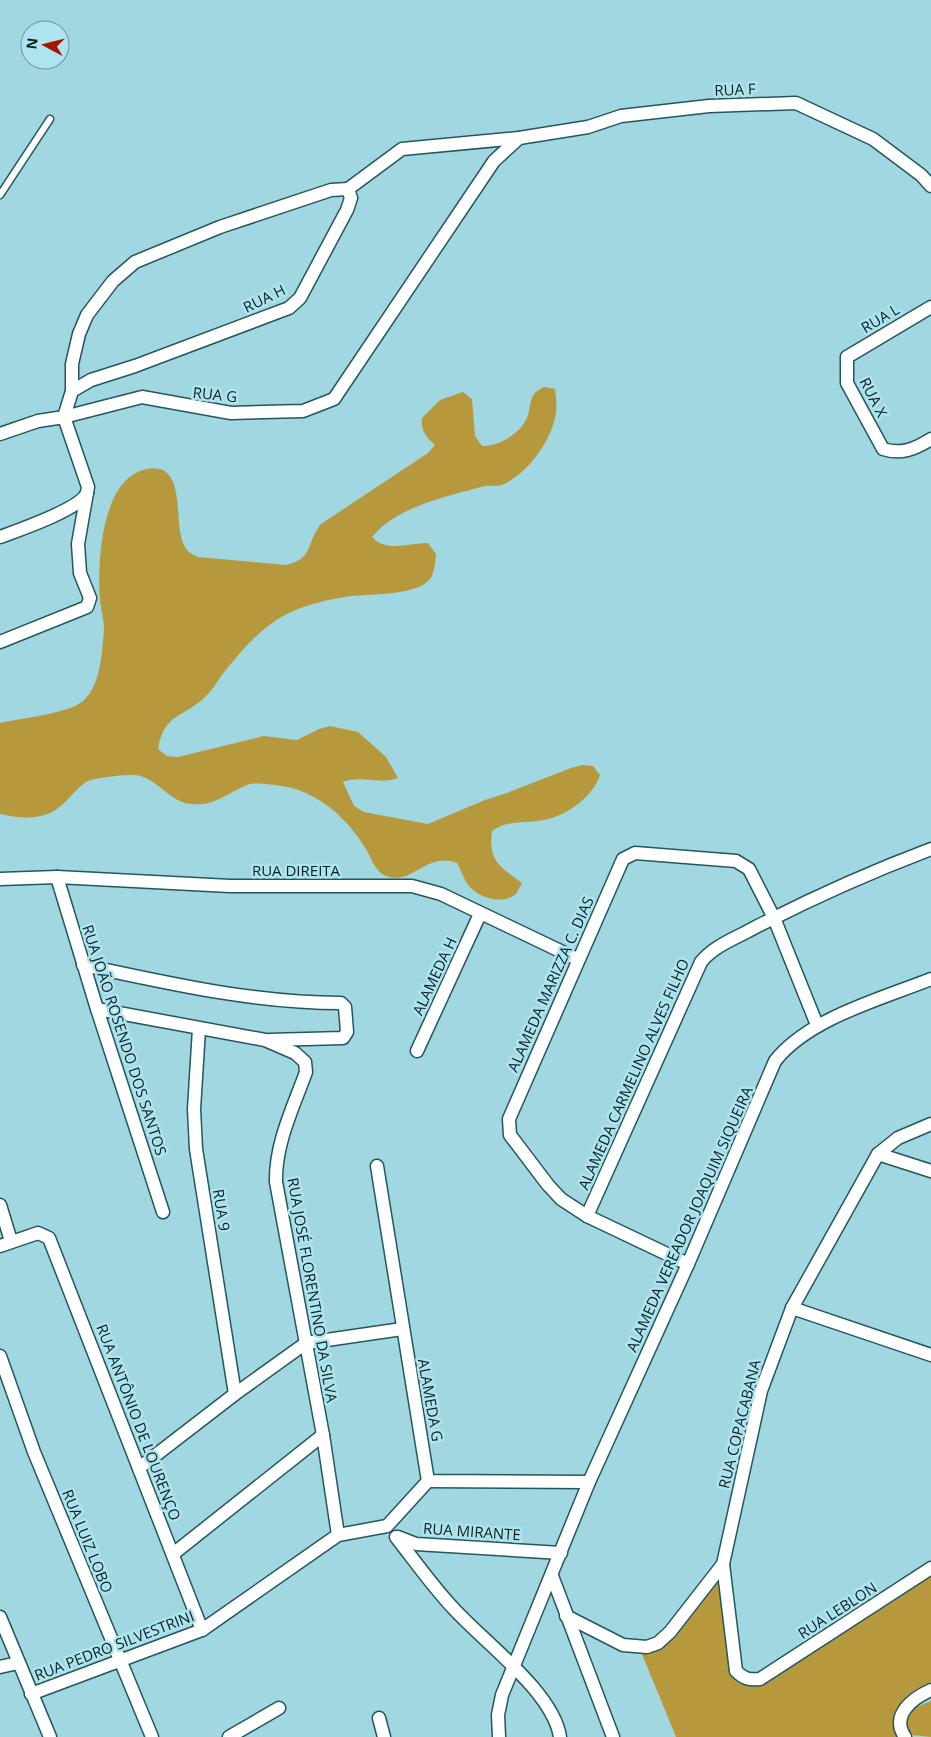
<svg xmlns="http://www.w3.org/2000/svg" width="931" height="1737" viewBox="0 0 931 1737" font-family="'Open Sans',sans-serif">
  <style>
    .green { fill: #b7993d }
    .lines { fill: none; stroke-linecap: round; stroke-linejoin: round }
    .lane-casing { stroke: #235760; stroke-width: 9 }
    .street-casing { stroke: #235760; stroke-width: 15 }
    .lane { stroke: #fff; stroke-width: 6 }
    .street { stroke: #fff; stroke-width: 12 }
    .labels { text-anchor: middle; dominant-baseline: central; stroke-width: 5; stroke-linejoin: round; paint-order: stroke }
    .street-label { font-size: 15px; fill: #0a1f23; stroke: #aee4ee }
  </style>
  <rect width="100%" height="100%" fill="#a1d7e1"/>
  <g class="green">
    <path d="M 544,387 L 555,389 C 556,397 557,405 556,412 C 553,439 528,473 504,484 C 499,487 491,485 485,486 C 449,496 397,506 372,537 C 387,553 408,543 428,543 L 436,554 C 435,562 435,572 430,579 C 416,597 366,593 345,597 C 326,600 300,606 283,616 C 262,628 245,646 230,665 C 221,674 216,686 207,695 C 185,718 164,712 158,749 L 167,756 L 178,757 L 264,736 L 297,740 L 319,729 L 330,726 L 358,732 L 386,757 L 398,778 C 380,785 362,775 343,782 L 354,806 L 364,812 L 428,824 L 485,800 L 507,793 L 571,768 L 582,765 L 593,766 L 600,775 C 593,795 573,811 552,818 C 532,825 510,818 492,831 C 488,861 500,867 522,883 C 520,886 518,891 516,894 C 502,905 478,898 468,885 C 464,879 461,870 457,863 C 427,851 412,886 386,876 C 374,871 371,856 364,846 C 347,819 323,797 292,788 C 285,786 257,782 250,784 C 229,791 216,807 191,804 C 168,802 154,773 131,775 C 121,775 93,778 86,782 C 76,789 68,801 58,808 C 42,821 19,818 0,814 L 0,723 C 21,718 68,714 83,701 C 101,686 102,651 104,630 C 104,620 101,610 100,600 C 97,565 101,488 138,472 C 146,468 159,466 166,472 C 185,488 172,534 188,551 C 191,554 195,555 198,557 L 286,565 C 314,559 306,542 321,524 L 428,453 L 435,445 C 426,437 421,432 422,418 L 440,400 L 463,392 L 472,399 L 475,436 L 482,446 C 500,446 522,433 528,415 C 532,401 529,394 544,387 Z"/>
    <path d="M 931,1574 L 931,1682 C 898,1697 898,1704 899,1737 L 676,1737 L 642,1654 L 661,1646 L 717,1578 L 732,1673 L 751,1684 Z"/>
    <path d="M 931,1701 L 931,1737 L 912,1735 C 895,1716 915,1707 931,1701 Z"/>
  </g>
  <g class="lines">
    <g class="lane-casing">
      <polyline id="lane" points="0,195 50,119"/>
    </g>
    <g class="street-casing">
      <g id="street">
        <polyline points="348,189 402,149 519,138 588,127 621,116 709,106 796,103 873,139 921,175 931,186"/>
        <path d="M 931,307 L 847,357 L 847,383 L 883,449 C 901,455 915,449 931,439"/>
        <polyline points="72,391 72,364 79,334 87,315 113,281 135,262 220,227 331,190 348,189"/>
        <polyline points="0,434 38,421 64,417 72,391 91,380 135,366 289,308 300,298 347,210 351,198 348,189"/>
        <path d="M 0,537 C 19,530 80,509 87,493"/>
        <polyline points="0,642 87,607 90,598 80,573 78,544 88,487 64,417 142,397 231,413 303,411 334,399 494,161 519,138"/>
        <polyline points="57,877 97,1009 163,1212"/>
        <polyline points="0,879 57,877 230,886 412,886 441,894 577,959"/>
        <path d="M 83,965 C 168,983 253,1003 341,1003 L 345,1007 L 347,1032 L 343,1038 L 269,1040"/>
        <path d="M 97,1009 L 265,1040 L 295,1053 L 305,1062 L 306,1072 C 293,1108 275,1144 276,1182 L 323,1435 L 338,1535"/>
        <polyline points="199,1029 194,1109 196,1149 235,1394"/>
        <polyline points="417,1051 480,914"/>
        <path d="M 931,1124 L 898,1138 L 878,1154 L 792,1308 L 761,1391 L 723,1564 L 736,1671 C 744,1679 749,1680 760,1679 L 931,1568"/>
        <polyline points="878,1154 931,1171"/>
        <polyline points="377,1166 428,1481 589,1482"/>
        <polyline points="0,1205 11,1241"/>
        <path d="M 587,1216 L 701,962 C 714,946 734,939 752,929 C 810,899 870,872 931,849"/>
        <polyline points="0,1246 38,1233 49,1238 202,1630"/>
        <polyline points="688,1264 587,1216 561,1199 548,1185 510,1135 509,1119 623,859 635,853 736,861 749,869 774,918 817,1025"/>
        <polyline points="792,1308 931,1355"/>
        <polyline points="0,1356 34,1452 152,1737"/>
        <polyline points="139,1468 235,1394 306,1343 402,1329"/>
        <path d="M 396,1537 C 415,1561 433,1587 454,1609 C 485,1643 553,1692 560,1737"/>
        <polyline points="398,1537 416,1544 561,1553"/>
        <polyline points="173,1554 323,1435"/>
        <polyline points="552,1576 613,1737"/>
        <polyline points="566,1616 623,1645 647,1647 658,1643 670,1632 723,1564"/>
        <polyline points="0,1617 50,1737"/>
        <polyline points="0,1667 18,1663"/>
        <polyline points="31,1694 202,1630 338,1535 387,1526 428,1481"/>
        <polyline points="379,1718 384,1737"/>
        <polyline points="229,1737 279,1708"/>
        <path d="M 499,1737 L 498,1715 L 502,1695 L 589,1482 L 688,1264 L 775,1061 C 809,1018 881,999 931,979"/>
        <path d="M 905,1737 C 890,1715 913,1698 931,1690"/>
      </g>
    </g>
    <use href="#lane" class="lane"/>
    <use href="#street" class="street"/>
  </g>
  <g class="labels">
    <g class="street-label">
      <text transform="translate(735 89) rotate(-2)">RUA F</text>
      <text transform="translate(264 298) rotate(-26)">RUA H</text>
      <text transform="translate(880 318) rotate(-31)">RUA L</text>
      <text transform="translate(215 394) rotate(6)">RUA G</text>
      <text transform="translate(874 397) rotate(63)">RUA X</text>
      <text x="296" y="870">RUA DIREITA</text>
      <text transform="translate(434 976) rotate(-65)">ALAMEDA H</text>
      <text transform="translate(550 984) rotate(-66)">ALAMEDA MARIZZA C. DIAS</text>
      <text transform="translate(125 1040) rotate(72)">RUA JOÃO ROSENDO DOS SANTOS</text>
      <text transform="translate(633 1074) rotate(-66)">ALAMEDA CARMELINO ALVES FILHO</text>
      <text transform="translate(222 1210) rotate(81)">RUA 9</text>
      <text transform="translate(689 1219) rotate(-66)">ALAMEDA VEREADOR JOAQUIM SIQUEIRA</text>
      <text transform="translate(313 1290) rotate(80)">RUA JOSÉ FLORENTINO DA SILVA</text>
      <text transform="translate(431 1400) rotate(80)">ALAMEDA G</text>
      <text transform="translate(139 1422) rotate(69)">RUA ANTÔNIO DE LOURENÇO</text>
      <text transform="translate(739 1424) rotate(-76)">RUA COPACABANA</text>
      <text transform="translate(472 1531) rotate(4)">RUA MIRANTE</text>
      <text transform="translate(88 1541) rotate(68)">RUA LUIZ LOBO</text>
      <text transform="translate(837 1610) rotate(-33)">RUA LEBLON</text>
      <text transform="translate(114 1645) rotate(-21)">RUA PEDRO SILVESTRINI</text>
    </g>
  </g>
  <g transform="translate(45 45) rotate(277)"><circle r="24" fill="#aee4ee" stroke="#6c959d"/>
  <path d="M0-4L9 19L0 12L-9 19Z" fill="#a61402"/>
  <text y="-8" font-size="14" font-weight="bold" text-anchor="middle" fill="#0a1f23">N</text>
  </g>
</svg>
